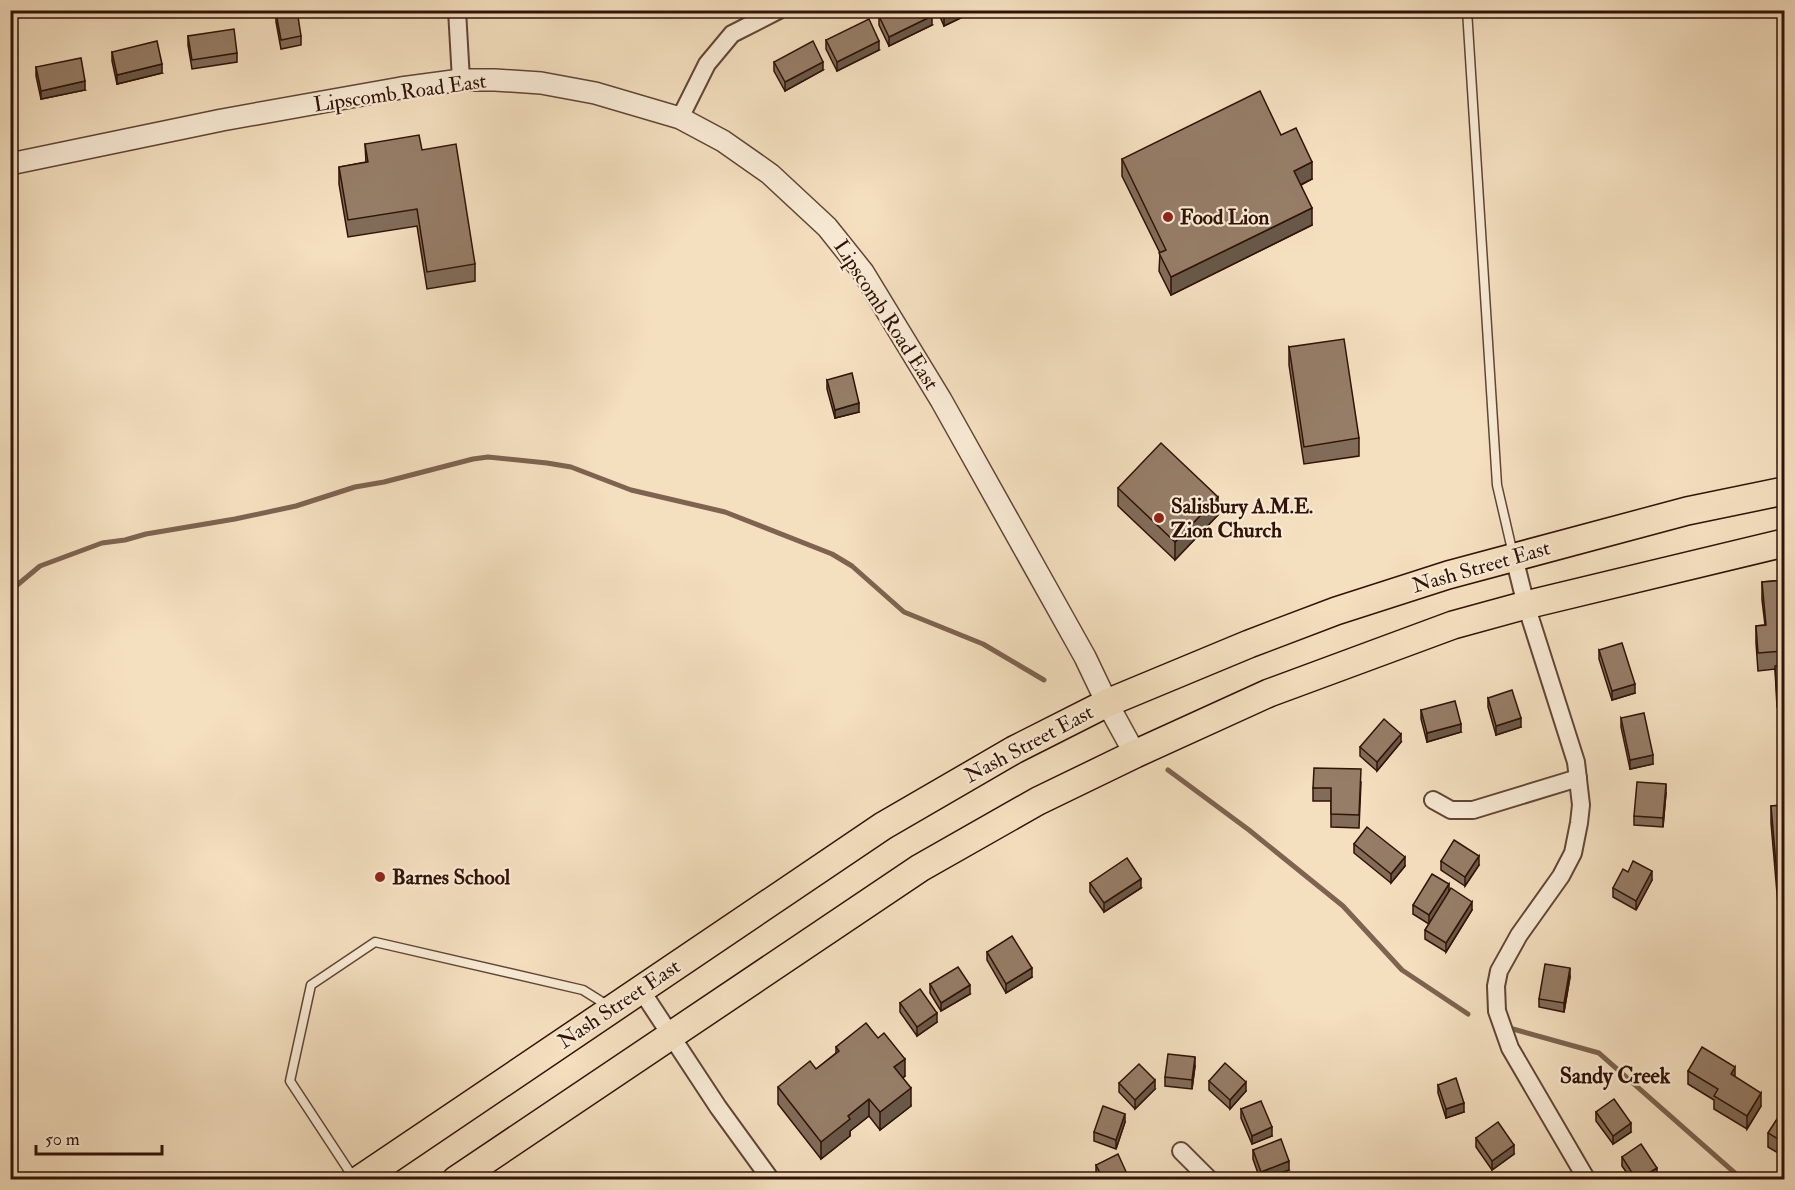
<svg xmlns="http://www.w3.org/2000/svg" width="1795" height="1190" viewBox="0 0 1795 1190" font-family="'IM FELL Double Pica',serif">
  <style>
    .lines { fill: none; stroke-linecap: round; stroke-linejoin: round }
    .stream { stroke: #7d6350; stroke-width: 5 }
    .service-casing { stroke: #614535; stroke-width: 11 }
    .minor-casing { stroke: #614535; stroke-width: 20 }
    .tertiary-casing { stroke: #614535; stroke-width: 24 }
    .primary-casing { stroke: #301207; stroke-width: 30 }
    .service { stroke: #f8ead5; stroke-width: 8 }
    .minor { stroke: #f8ead5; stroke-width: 16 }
    .tertiary { stroke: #f8ead5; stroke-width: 21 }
    .primary { stroke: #f4dfbf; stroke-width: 27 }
    .wall { fill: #816c59; stroke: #301207; stroke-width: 1.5 }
    .shaded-wall { fill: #695848; stroke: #301207; stroke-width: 1.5 }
    .building { fill: #967d67; stroke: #301207; stroke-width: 1.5 }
    .poi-dot { fill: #8f2418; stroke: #f8ead5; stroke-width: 2 }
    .labels { text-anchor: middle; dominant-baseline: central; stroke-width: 4.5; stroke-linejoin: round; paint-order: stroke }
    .street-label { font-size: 21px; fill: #301207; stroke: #f8ead5 }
    .poi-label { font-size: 21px; font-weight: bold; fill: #301207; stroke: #f8ead5; text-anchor: start }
    .neighbourhood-label { font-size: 22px; font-weight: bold; fill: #301207; stroke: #f8ead5 }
  </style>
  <rect width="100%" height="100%" fill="#f4dfbf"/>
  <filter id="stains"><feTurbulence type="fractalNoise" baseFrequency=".00333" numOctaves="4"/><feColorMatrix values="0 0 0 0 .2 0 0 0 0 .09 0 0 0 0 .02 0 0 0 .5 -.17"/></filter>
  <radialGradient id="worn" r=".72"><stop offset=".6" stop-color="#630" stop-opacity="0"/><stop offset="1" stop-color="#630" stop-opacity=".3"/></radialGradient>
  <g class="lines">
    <g class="stream">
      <polyline points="10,591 40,566 102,543 125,540 146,534 235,519 296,506 355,487 384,482 473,459 488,457 547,463 571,467 631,490 725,512 832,554 852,566 904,612 983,644 1044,680"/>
      <polyline points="1168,770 1249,830 1343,906 1402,970 1468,1014"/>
      <polyline points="1513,1029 1599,1053 1743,1180"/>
    </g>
    <g class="service-casing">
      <g id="service">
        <polyline points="1467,10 1497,485 1513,554"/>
        <polyline points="355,1180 290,1081 311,985 375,942 583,990 610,1007"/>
      </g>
    </g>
    <g class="minor-casing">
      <g id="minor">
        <polyline points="457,10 461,80"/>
        <polyline points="680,118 707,64 732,34 779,10"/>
        <polyline points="1514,557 1526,605 1576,762 1581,805 1579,823 1573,853 1561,876 1519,935 1499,971 1496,986 1497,1011 1510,1048 1587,1180"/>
        <polyline points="1433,800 1451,810 1473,810 1578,778"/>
        <polyline points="641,990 718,1107 771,1180"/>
        <polyline points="1181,1151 1210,1180"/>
      </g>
    </g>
    <g class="tertiary-casing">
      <polyline id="tertiary" points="10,164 222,120 401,88 461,80 495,80 541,83 595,93 680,118 723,141 770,174 827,227 863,272 941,400 1085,657 1107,703 1135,754"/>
    </g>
    <g class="primary-casing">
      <g id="primary">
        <polyline points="359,1180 883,826 1014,750 1107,703 1249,644 1336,611 1448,575 1687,511 1784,491"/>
        <polyline points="456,1180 920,868 1038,801 1135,754 1269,693 1453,625 1526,605 1784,543"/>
      </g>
    </g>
    <use href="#service" class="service"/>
    <use href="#minor" class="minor"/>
    <use href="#tertiary" class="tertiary"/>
    <use href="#primary" class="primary"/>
  </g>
  <g class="wall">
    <polygon points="937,10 977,10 944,26"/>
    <polygon points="276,13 301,36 301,45 281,49 276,22"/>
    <polygon points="879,16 932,25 889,46 879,25"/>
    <polygon points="188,36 237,53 237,62 192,69 188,45"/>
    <polygon points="826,40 879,50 837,71 826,49"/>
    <polygon points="112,52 162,73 117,84 112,61"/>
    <polygon points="774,62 823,70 785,91 774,71"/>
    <polygon points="36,67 85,90 41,99 36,76"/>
    <polygon points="1281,135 1312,179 1301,185 1312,225 1171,295 1159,271 1160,253 1122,176 1122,159"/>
    <polygon points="365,144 422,150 475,264 475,281 427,289 417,226 348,237 339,184 339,167 366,162"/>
    <polygon points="1289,347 1359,438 1359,456 1304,464 1289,365"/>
    <polygon points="827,380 859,412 835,418 827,389"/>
    <polygon points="1118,488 1218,515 1175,560 1118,506"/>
    <polygon points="1785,580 1785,707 1777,707 1775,669 1758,671 1756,643 1756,626 1765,625 1762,600 1762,582"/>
    <polygon points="1599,650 1635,693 1612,700 1599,659"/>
    <polygon points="1488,698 1521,727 1496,735 1488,707"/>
    <polygon points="1421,710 1461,732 1427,742 1421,719"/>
    <polygon points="1621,718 1653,764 1630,769 1621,727"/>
    <polygon points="1401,742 1377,771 1360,756 1360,747"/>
    <polygon points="1361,782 1359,828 1331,827 1331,801 1313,801 1313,788"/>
    <polygon points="1666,793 1663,827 1634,825 1634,816"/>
    <polygon points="1785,805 1785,928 1780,928 1771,823 1771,806"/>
    <polygon points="1354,844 1405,866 1391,883 1354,853"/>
    <polygon points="1441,861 1479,865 1465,886 1441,870"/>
    <polygon points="1628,872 1652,880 1636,910 1613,897 1613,888"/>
    <polygon points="1090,883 1141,888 1104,912 1090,892"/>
    <polygon points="1449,893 1472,910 1446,952 1425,939 1425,930 1429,924 1413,914 1413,905"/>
    <polygon points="987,952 1032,977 1006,993 987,960"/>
    <polygon points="1570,977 1564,1012 1539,1007 1539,999"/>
    <polygon points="930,984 970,994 941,1011 930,993"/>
    <polygon points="900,1003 937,1022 917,1036 900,1012"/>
    <polygon points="836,1047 905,1076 903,1078 911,1106 880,1130 869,1116 850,1131 850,1136 821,1159 778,1104 778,1087 816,1069 836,1053"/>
    <polygon points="1195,1066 1192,1089 1165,1086 1165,1077"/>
    <polygon points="1688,1071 1735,1077 1761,1106 1747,1129 1714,1109 1714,1100 1688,1084"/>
    <polygon points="1209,1081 1246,1091 1230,1109 1209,1090"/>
    <polygon points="1119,1083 1155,1089 1135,1109 1119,1092"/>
    <polygon points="1438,1085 1464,1112 1446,1118 1438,1093"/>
    <polygon points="1785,1108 1785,1157 1768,1147 1768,1133"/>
    <polygon points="1241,1109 1272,1136 1252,1144 1241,1118"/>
    <polygon points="1596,1112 1631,1132 1613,1144 1596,1121"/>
    <polygon points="1125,1122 1116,1149 1094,1141 1094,1132"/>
    <polygon points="1476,1138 1514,1154 1492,1170 1476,1147"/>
    <polygon points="1253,1150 1289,1170 1264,1179 1260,1179 1253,1159"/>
    <polygon points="1622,1157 1657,1177 1652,1179 1631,1179 1622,1166"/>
    <polygon points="1096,1165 1128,1179 1099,1179 1096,1174"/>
  </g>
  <g class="shaded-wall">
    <polygon points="958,10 977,10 944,26 944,17"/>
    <polygon points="932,16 932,25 889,46 889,37"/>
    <polygon points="879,41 879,50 837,71 837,62"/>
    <polygon points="823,62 823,70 785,91 785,82"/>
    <polygon points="162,64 162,73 117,84 117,75"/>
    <polygon points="85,81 85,90 41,99 41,91"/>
    <polygon points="1312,162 1312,179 1294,188 1294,171"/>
    <polygon points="1312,208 1312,225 1171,295 1171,277"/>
    <polygon points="859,403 859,412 835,418 835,410"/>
    <polygon points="1218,497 1218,515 1175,560 1175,542"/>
    <polygon points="1635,684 1635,693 1612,700 1612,691"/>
    <polygon points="1521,718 1521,727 1496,735 1496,726"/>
    <polygon points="1461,724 1461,732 1427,742 1427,733"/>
    <polygon points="1401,734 1401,742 1377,771 1377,762"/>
    <polygon points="1653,755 1653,764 1630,769 1630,760"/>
    <polygon points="1666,784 1666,793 1663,827 1663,818"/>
    <polygon points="1479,856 1479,865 1465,886 1465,877"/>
    <polygon points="1405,857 1405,866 1391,883 1391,874"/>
    <polygon points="1652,871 1652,880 1636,910 1636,901"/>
    <polygon points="1141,879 1141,888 1104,912 1104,903"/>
    <polygon points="1449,884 1449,893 1429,924 1429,915"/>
    <polygon points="1472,902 1472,910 1446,952 1446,943"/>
    <polygon points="1032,968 1032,977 1006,993 1006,984"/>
    <polygon points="1570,968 1570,977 1564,1012 1564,1003"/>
    <polygon points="970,985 970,994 941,1011 941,1003"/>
    <polygon points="937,1013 937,1022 917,1036 917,1027"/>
    <polygon points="1195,1057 1195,1066 1192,1089 1192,1080"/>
    <polygon points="905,1059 905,1076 894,1085 894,1067"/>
    <polygon points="1735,1067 1735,1080 1731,1074"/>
    <polygon points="1155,1080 1155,1089 1135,1109 1135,1100"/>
    <polygon points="1246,1082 1246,1091 1230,1109 1230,1100"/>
    <polygon points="911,1088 911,1106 880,1130 880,1112"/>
    <polygon points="1761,1093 1761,1106 1747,1129 1747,1116"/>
    <polygon points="869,1099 869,1116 850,1131 850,1136 821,1159 821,1142 848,1116"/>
    <polygon points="1464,1103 1464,1112 1446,1118 1446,1109"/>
    <polygon points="1125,1114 1125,1122 1116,1149 1116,1140"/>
    <polygon points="1631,1123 1631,1132 1613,1144 1613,1136"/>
    <polygon points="1272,1127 1272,1136 1252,1144 1252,1136"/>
    <polygon points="1514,1145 1514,1154 1492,1170 1492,1161"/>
    <polygon points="1289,1161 1289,1170 1264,1179 1261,1179 1261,1172"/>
    <polygon points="1657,1168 1657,1177 1652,1179 1639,1179"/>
  </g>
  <g class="building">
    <polygon points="294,10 297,10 301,36 281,40 276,13"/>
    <polygon points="890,10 929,10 932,16 889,37 879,16"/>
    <polygon points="941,10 958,10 944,17"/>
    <polygon points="869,19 879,41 837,62 826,40"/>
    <polygon points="234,29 237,53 192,60 188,36"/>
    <polygon points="157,41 162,64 117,75 112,52"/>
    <polygon points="813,41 823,62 785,82 774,62"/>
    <polygon points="81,58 85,81 41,91 36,67"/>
    <polygon points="1260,91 1281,135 1296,128 1312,162 1294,171 1312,208 1171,277 1159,253 1166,250 1122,159"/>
    <polygon points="419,135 422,150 456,144 475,264 427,272 417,209 348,220 339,167 368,162 365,144"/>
    <polygon points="1344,339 1359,438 1304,447 1289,347"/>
    <polygon points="852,373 859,403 835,410 827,380"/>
    <polygon points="1161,443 1218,497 1175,542 1118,488"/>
    <polygon points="1785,580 1785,651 1758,653 1756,626 1766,625 1762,582"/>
    <polygon points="1622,643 1635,684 1612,691 1599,650"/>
    <polygon points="1785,665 1785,698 1777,698 1775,666"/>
    <polygon points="1512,690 1521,718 1496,726 1488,698"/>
    <polygon points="1455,701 1461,724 1427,733 1421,710"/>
    <polygon points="1644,713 1653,755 1630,760 1621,718"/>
    <polygon points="1384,719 1401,734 1377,762 1360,747"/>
    <polygon points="1314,768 1361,769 1359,815 1331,814 1331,788 1313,788"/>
    <polygon points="1637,782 1666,784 1663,818 1634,816"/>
    <polygon points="1785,805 1785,911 1780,911 1771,806"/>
    <polygon points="1367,827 1405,857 1391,874 1354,844"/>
    <polygon points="1454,840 1479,856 1465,877 1441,861"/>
    <polygon points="1127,858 1141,879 1104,903 1090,883"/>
    <polygon points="1633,861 1652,871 1636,901 1613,888 1623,869 1628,872"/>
    <polygon points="1432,874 1449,884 1429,915 1413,905"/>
    <polygon points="1451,888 1472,902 1446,943 1425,930"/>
    <polygon points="1012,936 1032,968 1006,984 987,952"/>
    <polygon points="1545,964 1570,968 1564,1003 1539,999"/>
    <polygon points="958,967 970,985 941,1003 930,984"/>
    <polygon points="920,989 937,1013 917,1027 900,1003"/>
    <polygon points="866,1023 878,1038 884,1033 905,1059 894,1067 911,1088 880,1112 869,1099 848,1116 850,1119 821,1142 778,1087 810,1061 816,1069 839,1051 836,1047"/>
    <polygon points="1702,1047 1735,1067 1731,1074 1761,1093 1747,1116 1714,1096 1718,1089 1688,1071"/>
    <polygon points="1168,1054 1195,1057 1192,1080 1165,1077"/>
    <polygon points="1225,1063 1246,1082 1230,1100 1209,1081"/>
    <polygon points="1139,1064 1155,1080 1135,1100 1119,1083"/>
    <polygon points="1456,1078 1464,1103 1446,1109 1438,1085"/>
    <polygon points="1614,1099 1631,1123 1613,1136 1596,1112"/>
    <polygon points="1261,1101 1272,1127 1252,1136 1241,1109"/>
    <polygon points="1103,1106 1125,1114 1116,1140 1094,1132"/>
    <polygon points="1784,1108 1785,1108 1785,1143 1768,1133"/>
    <polygon points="1498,1122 1514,1145 1492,1161 1476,1138"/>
    <polygon points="1281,1139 1289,1161 1261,1172 1253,1150"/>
    <polygon points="1641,1144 1657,1168 1639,1179 1636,1179 1622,1157"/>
    <polygon points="1118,1154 1128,1176 1121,1179 1103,1179 1096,1165"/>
    <polygon points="1529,1174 1534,1179 1523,1179"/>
  </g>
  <g class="poi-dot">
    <circle cx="1168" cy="217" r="6"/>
    <circle cx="1159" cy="518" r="6"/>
    <circle cx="380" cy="877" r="6"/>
  </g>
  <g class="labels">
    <g class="street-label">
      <text transform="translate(400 93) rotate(-8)">Lipscomb Road East</text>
      <text transform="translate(886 315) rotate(57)">Lipscomb Road East</text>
      <text transform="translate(1481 567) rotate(-16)">Nash Street East</text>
      <text transform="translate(1029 744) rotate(-28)">Nash Street East</text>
      <text transform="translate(619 1004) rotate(-34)">Nash Street East</text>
    </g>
    <g class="poi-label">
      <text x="1180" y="217">Food Lion</text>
      <text x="1171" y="506">Salisbury A.M.E.<tspan x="1171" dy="24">Zion Church</tspan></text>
      <text x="392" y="877">Barnes School</text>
    </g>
    <g class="neighbourhood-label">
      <text x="1615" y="1076">Sandy Creek</text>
    </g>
  </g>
  <rect width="1795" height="1190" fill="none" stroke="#f4dfbf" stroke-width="36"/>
  <rect x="12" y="12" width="1771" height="1166" fill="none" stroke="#301207" stroke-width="3"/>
  <rect x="18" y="18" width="1759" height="1154" fill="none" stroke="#301207" stroke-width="1.5"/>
  <path d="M36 1145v9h126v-9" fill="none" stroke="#301207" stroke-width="3"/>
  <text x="45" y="1145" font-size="18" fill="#301207" stroke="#f8ead5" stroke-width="4.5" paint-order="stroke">50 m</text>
  <rect width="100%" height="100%" filter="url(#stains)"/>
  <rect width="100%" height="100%" fill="url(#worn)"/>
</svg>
